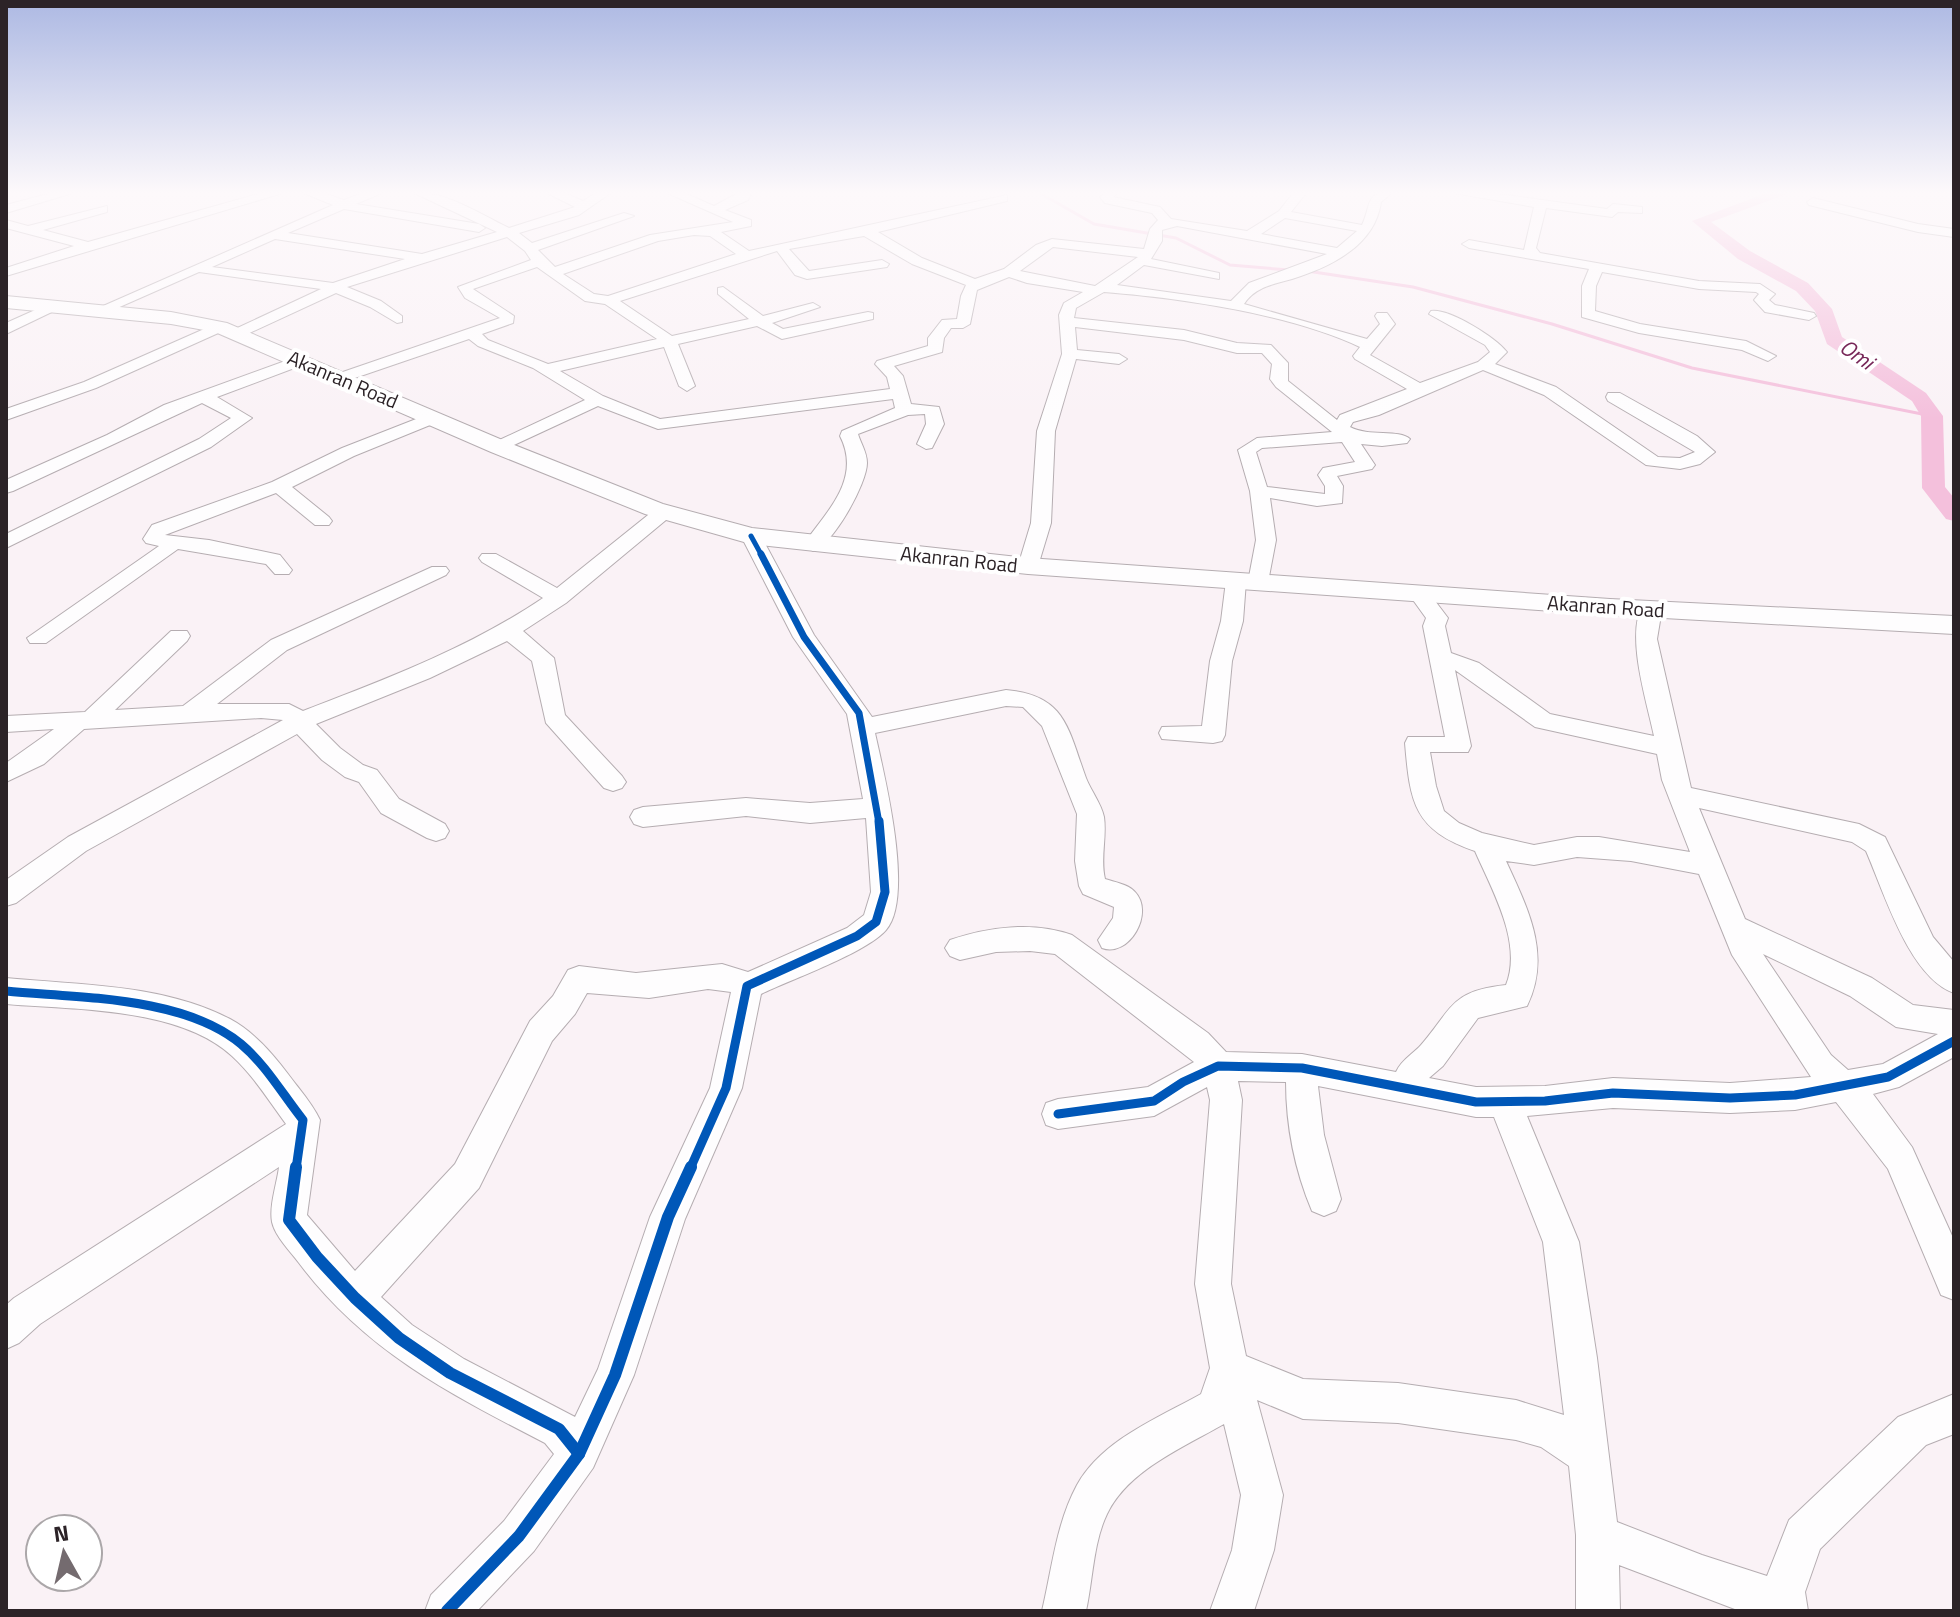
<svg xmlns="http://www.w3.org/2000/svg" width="1960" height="1617" viewBox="0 0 1960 1617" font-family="'Titillium Web',sans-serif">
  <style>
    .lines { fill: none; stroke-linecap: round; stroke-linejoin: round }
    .stream { stroke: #f4c0dc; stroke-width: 3 }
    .river { fill: #f4c0dc; fill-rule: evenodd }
    .minor-casing { stroke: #b5adb1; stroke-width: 2 }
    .major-casing { stroke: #b5adb1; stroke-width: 2 }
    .minor { fill: #fefdfe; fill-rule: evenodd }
    .major { fill: #fefdfe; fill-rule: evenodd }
    .cycleway-far3-casing { stroke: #fff; stroke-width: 8 }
    .cycleway-far2-casing { stroke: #fff; stroke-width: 11 }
    .cycleway-far1-casing { stroke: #fff; stroke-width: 14 }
    .cycleway-casing { stroke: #fff; stroke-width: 17 }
    .cycleway-far3 { stroke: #0057b8; stroke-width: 5 }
    .cycleway-far2 { stroke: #0057b8; stroke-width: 7 }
    .cycleway-far1 { stroke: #0057b8; stroke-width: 9 }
    .cycleway { stroke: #0057b8; stroke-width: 12 }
    .labels { text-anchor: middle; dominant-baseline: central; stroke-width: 8; stroke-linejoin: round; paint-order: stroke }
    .far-street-label { font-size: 20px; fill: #2c2327; stroke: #fff }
    .far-water-label { font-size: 22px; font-style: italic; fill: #772758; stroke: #fff }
  </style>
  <rect width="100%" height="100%" fill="#faf2f6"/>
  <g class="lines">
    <g class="stream">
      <polyline points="1038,192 1094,224 1176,238 1230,265 1289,270"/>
      <polyline points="1307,271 1413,287 1552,324 1692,368 1932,416"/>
    </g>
    <polygon class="river" points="1769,192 1792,192 1711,222 1750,251 1808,283 1832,309 1842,337 1926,393 1943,416 1945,487 1954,498 1954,521 1946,519 1922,488 1921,416 1912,401 1827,344 1815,311 1796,291 1738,259 1692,221"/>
    <g class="minor-casing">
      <g id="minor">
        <polygon points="55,192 76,192 6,213 6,205"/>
        <polygon points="265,192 286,192 6,276 6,268 74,246 6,228 6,220 28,226 107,206 107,212 43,230 88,242"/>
        <path d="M 301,192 L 320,192 L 344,200 L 365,192 L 384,192 L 356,204 L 479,224 L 485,228 L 479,232 L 344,209 L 288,233 L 422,254 L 497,232 L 412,192 C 448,192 478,213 509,228 L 575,207 L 545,192 L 562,192 L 583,201 L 597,192 L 612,192 L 579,215 L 519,233 L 532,243 L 624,213 L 634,216 L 538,250 L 555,267 L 650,235 L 733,222 L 665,192 L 682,192 L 714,206 L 740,192 L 752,192 L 748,200 L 725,210 L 751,220 L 751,226 L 721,232 L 749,251 L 1007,195 L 1007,201 L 878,232 L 922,258 L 975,279 L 1004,269 L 1036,245 L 1052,239 L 1144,249 L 1150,229 L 1158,220 L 1152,213 L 1105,203 L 1100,197 L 1105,192 L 1119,192 L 1113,197 L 1160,207 L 1171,219 L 1247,231 L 1279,211 L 1294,192 L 1307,192 L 1291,212 L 1362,225 C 1372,204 1364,192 1393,192 L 1381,202 C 1375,246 1330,267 1292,279 C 1274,284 1255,287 1244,304 L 1367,339 L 1380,324 L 1375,316 L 1377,313 L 1387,313 L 1395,324 L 1370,355 L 1420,383 L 1478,362 L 1490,352 L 1485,345 L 1429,314 L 1431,311 C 1449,308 1495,337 1507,352 L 1495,364 L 1556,387 L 1658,457 L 1680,458 L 1695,452 L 1608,401 L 1606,397 L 1608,393 L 1620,393 L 1697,436 L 1715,452 L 1700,464 L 1680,469 L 1646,465 L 1544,395 L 1483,370 L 1379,415 L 1353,422 L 1350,427 C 1369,437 1399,429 1410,439 L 1407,443 L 1382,446 L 1361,444 L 1375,465 L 1372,469 L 1337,476 L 1343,486 L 1342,503 L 1317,506 L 1270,498 L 1276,540 L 1268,582 L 1258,588 L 1248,582 L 1256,540 L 1250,491 L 1238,450 L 1257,438 L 1332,432 L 1276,387 L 1270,379 L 1272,364 L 1262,353 L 1237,353 L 1184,340 L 1075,327 L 1077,350 L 1119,354 L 1127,359 L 1119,364 L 1076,359 L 1055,431 L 1051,523 L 1038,566 L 1028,572 L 1018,566 L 1031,523 L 1037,431 L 1062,354 L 1059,315 L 1064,303 L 1083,292 L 1027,283 L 1009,277 L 977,290 L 970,324 L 963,328 L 951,328 L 944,338 L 942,352 L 894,366 L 903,376 L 911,404 L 939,407 L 944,424 L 932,448 L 926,449 L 917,444 L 926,424 L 925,414 L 908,415 L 858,434 C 861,444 867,452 867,463 C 867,484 832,546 813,551 L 803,545 C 827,511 862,479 840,436 L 842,431 L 895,408 L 893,399 L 658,429 L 598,406 L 499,452 L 490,447 L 493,443 L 585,400 L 533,368 L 478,346 L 469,339 L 346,381 L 334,381 L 334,375 L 500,318 L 465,298 L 458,287 L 531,260 L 525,251 L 507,237 L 347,287 L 381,301 L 402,316 L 402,322 L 397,323 L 370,307 L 336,293 L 243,336 L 233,336 L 233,330 L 321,289 L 199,272 L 106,313 L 101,314 L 94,310 L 333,205 ZM 1285,218 L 1357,231 L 1337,248 L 1261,234 ZM 1177,226 L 1327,254 L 1249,283 L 1231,301 L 1117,285 L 1144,265 L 1219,279 L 1219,273 L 1151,259 L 1162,241 L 1162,230 ZM 694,235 L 710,236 L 736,254 L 608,296 L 594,294 L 563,274 L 658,241 ZM 864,236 L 912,264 L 966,285 L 961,296 L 957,319 L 942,320 L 928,338 L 928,346 L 877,361 L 875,364 L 887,377 L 890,389 L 660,419 L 603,396 L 560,371 L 664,347 L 679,386 L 687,391 L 695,386 L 678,344 L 757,326 L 782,339 L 873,319 L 873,313 L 868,312 L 783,329 L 772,323 L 820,307 L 813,303 L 763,316 L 723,287 L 718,288 L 718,294 L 749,319 L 672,336 L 620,301 L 777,251 L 795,275 L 807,279 L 887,267 L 889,264 L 882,260 L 809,271 L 789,249 ZM 275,239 L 405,259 L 333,283 L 212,267 ZM 1053,247 L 1138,257 L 1095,286 L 1020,271 ZM 537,267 L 585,301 L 605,304 L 657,339 L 548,364 L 488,340 L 482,334 L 513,323 L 514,316 L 473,289 ZM 1104,292 C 1181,298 1290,314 1360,347 L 1353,356 L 1355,359 L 1407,389 L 1340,415 L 1337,420 L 1288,381 L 1288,363 L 1271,345 L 1237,343 L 1184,330 L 1074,318 L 1076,308 ZM 1342,442 L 1355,462 L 1323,468 L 1318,475 L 1325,486 L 1325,494 L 1267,487 L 1256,452 L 1262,448 Z"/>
        <polygon points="1448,192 1484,192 1607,209 1613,204 1642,207 1642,213 1618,212 1612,217 1546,208 1536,248 1540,253 1699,281 1760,284 1775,294 1769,300 1775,305 1814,313 1816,316 1809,320 1765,312 1754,300 1759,294 1756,292 1699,289 1602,272 1596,286 1595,311 1640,324 1746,341 1776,356 1768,361 1742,350 1639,333 1582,317 1582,286 1589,269 1469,248 1462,244 1469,240 1524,250 1534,207"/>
        <polygon points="1813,198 1918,224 1954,229 1954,237 1918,232 1809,205 1807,202"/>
        <polygon points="53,302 58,303 58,309 6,334 6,323"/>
        <polygon points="220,322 228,327 225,330 96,388 6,420 6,409 84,382"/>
        <polygon points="299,356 307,361 305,364 217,397 252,418 211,447 6,548 6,534 199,439 231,418 202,403 13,491 6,493 6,480 107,435 164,405"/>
        <polygon points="434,412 443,417 440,421 354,456 292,487 329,517 332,521 329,525 315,525 276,493 165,535 209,540 280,555 292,570 289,574 275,574 266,564 178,549 46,643 30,643 27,638 159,546 146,543 143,539 152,525 272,482 342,448"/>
        <path d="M 665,505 L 675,511 L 672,515 L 566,603 L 523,631 L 554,658 L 565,715 L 622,776 L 626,782 L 622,788 L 613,791 L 604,788 L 546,723 L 532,661 L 507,641 L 430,678 L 316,724 L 340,748 L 363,765 L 377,770 L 399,799 L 445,824 L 449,831 L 445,838 L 436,841 L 427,838 L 381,813 L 359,782 L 345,777 L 322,760 L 297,734 L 86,851 L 16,903 L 6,906 L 6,880 L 68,837 L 283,720 L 261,718 L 84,729 L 44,764 L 6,782 L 6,763 L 54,729 L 6,732 L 6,716 L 85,712 L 171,631 L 187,631 L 190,636 L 187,641 L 115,710 L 183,706 L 271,640 L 432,567 L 446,567 L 449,571 L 446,575 L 287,650 L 217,704 L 289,704 L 303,711 C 386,679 469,648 543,598 L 482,562 L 479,558 L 482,554 L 496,554 L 557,588 L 658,507 Z"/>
        <path d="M 751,530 L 761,536 L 814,635 L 872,717 L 1006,690 C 1066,695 1068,729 1086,778 C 1091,791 1101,803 1104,817 C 1107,838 1100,858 1105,879 C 1114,882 1128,884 1135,892 C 1155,913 1129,958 1102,948 L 1098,940 L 1113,918 L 1114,907 L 1083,894 L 1079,886 L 1075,861 L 1077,814 L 1042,726 L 1023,707 L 1006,706 L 875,733 C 884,774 915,897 886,930 C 866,953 790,980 761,994 L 742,1088 L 685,1219 L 634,1375 L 593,1468 L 534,1551 L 477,1611 L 425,1611 L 431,1595 L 504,1521 L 554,1454 L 545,1443 C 450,1394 365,1351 299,1263 C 290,1251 275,1236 272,1222 C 269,1206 277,1183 279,1167 L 40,1324 L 19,1343 L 6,1349 L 6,1305 L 14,1298 L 286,1124 C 269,1101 253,1075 232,1056 C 179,1007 74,1010 6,1004 L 6,978 C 79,985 163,984 230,1019 C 254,1032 272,1053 288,1074 C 299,1089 312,1103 320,1120 L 307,1215 L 355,1271 L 455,1164 L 530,1021 L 553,996 L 568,970 L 579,966 L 636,973 L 722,964 L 748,972 L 847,928 L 864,915 L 871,892 L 866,818 L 810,823 L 746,816 L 643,827 L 634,824 L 630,817 L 634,810 L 643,807 L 746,798 L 810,803 L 863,799 L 847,714 L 793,637 L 741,536 ZM 708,989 L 731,992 L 710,1088 L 650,1217 L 598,1369 L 575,1417 L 464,1359 L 412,1325 L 381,1297 L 479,1188 L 552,1041 L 575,1014 L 587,993 L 649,998 Z"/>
        <polygon points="1236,575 1246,581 1243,621 1232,661 1225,735 1222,741 1213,743 1162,739 1159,733 1162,727 1202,726 1210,661 1221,621 1226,581"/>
        <path d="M 1419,587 L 1426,589 L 1448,618 L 1445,626 L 1451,653 L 1479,663 L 1550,714 L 1654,736 C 1647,702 1625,635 1643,604 L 1659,604 L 1662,609 L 1657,639 L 1691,788 L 1859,824 L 1885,837 L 1933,937 L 1954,962 L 1954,993 C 1909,977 1884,892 1866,851 L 1852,842 L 1699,808 L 1745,919 L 1872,978 L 1913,1005 L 1954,1010 L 1954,1057 L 1899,1087 L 1873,1094 L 1912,1147 L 1954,1240 L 1954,1300 L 1941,1295 L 1888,1169 L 1836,1102 L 1795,1110 L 1730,1113 L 1613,1108 L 1527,1116 L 1579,1242 L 1597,1358 L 1617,1522 L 1702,1555 L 1767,1576 L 1789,1520 L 1898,1417 L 1954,1394 L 1954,1434 L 1926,1445 L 1820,1549 L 1805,1592 L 1808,1611 L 1740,1611 L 1619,1565 L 1620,1611 L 1576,1611 L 1576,1535 L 1569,1466 L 1541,1447 L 1516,1440 L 1398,1423 L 1303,1419 L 1257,1400 L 1283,1495 L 1274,1550 L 1254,1611 L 1210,1611 L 1232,1550 L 1241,1495 L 1224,1424 C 1184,1447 1128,1470 1107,1514 C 1093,1543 1093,1580 1086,1611 L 1042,1611 C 1052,1569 1056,1524 1077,1485 C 1102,1440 1158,1418 1201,1394 L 1210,1368 L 1195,1284 L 1210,1100 L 1207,1087 L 1154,1116 L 1058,1129 L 1046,1125 L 1042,1114 L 1046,1103 L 1058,1099 L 1148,1087 L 1194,1062 L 1055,954 L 1030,951 L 996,952 L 960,960 L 950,956 L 945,948 L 950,940 C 988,927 1033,921 1072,935 L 1208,1033 L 1226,1052 L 1302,1054 L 1396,1072 C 1402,1059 1412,1055 1421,1045 C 1453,1008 1450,991 1506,985 C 1523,943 1492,890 1475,851 C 1414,830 1410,803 1405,743 L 1408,737 L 1445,737 L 1423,626 L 1426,618 L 1408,593 ZM 1455,670 L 1535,727 L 1657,754 L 1662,780 L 1690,852 L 1599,837 L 1577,837 L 1534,845 L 1482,833 L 1459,823 L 1444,811 L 1436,786 L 1430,752 L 1468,752 L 1471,746 ZM 1577,857 L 1631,861 L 1699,874 L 1732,955 L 1811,1077 L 1730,1083 L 1613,1078 L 1545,1086 L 1476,1087 L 1429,1078 L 1443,1066 L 1478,1018 L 1527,1006 C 1552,955 1528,909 1506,861 L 1534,865 ZM 1763,954 L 1850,996 L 1896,1027 L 1938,1034 L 1883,1064 L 1848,1070 L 1831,1055 ZM 1238,1081 L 1286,1082 C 1286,1125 1295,1171 1312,1211 L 1324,1216 L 1336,1211 L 1341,1199 L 1324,1135 L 1318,1086 L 1476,1117 L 1494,1117 L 1543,1242 L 1564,1415 L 1516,1400 L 1398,1383 L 1303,1379 L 1246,1356 L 1231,1284 L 1242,1100 Z"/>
      </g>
    </g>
    <g class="major-casing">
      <polygon id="major" points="6,296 171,312 227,323 507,442 663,504 752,528 1028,558 1610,599 1954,616 1954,634 1610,615 1028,574 751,544 645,514 491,452 215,332 171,324 6,308"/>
    </g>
    <use href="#minor" class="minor"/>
    <use href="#major" class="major"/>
    <g class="cycleway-far3-casing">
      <polyline id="cycleway-far3" points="751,536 762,556"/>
    </g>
    <g class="cycleway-far2-casing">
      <polyline id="cycleway-far2" points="761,554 804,637 859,713 879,823"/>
    </g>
    <g class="cycleway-far1-casing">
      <g id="cycleway-far1">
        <path d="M 6,991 C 78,998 183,996 241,1044 C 266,1065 283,1095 303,1120 L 296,1169"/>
        <polyline points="1058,1114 1154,1101 1183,1082 1218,1066 1302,1068 1476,1102 1545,1101 1613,1093 1730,1098 1795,1095 1888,1077 1954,1041"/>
        <polyline points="690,1169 726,1088 747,986 857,936 876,922 885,892 879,821"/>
      </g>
    </g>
    <g class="cycleway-casing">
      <g id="cycleway">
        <polyline points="296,1167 289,1220 317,1257 355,1298 399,1338 450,1373 559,1429 579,1454"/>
        <polyline points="447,1611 519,1536 579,1454 615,1375 668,1217 691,1167"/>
      </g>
    </g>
    <use href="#cycleway-far3" class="cycleway-far3"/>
    <use href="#cycleway-far2" class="cycleway-far2"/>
    <use href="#cycleway-far1" class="cycleway-far1"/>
    <use href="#cycleway" class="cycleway"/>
  </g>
  <linearGradient id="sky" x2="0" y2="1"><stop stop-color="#adb9e3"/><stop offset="0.46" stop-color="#fdf9fb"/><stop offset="1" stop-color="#fdf9fb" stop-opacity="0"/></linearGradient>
  <rect width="1960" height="419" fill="url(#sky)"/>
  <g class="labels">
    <g class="far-street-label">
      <text transform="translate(343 379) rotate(23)">Akanran Road</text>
      <text transform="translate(959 559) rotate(6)">Akanran Road</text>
      <text transform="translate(1606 606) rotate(4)">Akanran Road</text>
    </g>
    <g class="far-water-label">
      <text transform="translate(1857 354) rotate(35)">Omi</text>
    </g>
  </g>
  <rect width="1960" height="1617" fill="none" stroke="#2c2327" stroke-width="16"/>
  <g transform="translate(64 1553) rotate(352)"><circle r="38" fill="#ffffff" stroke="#aba7a9" stroke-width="2"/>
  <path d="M0-6L14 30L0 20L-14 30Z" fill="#746b6f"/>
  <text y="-12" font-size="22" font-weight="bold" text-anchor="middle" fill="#2c2327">N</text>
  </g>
</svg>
